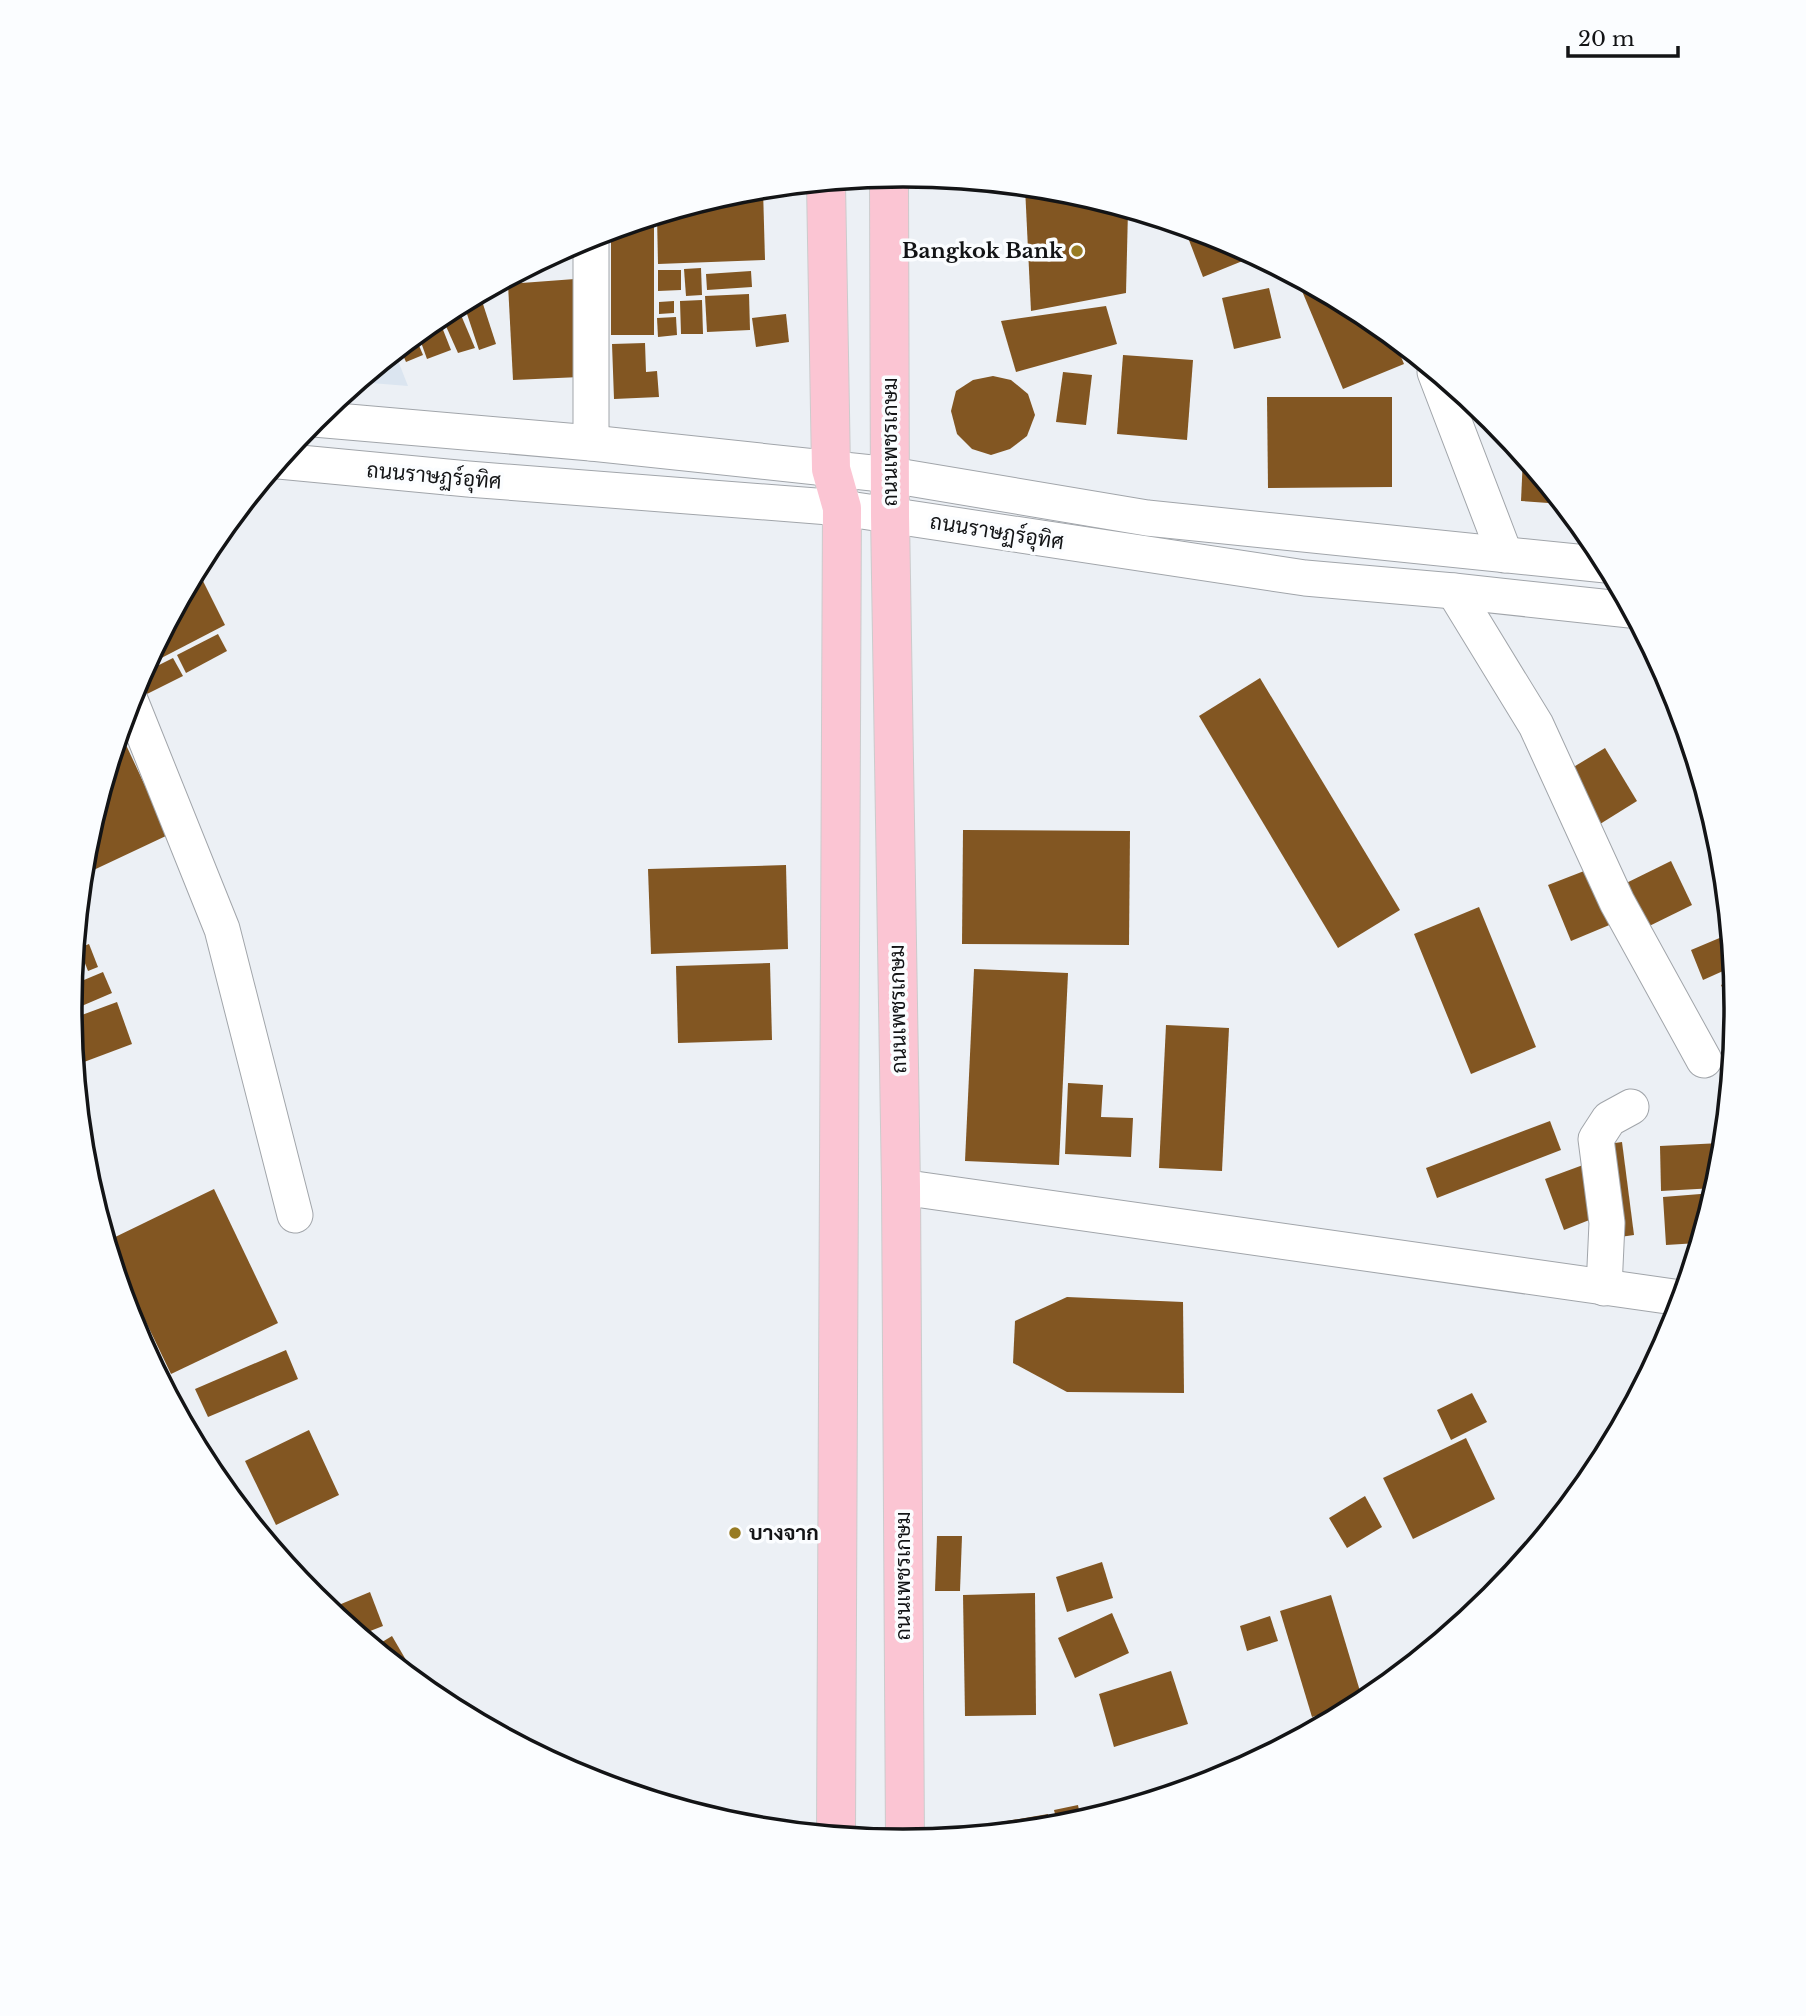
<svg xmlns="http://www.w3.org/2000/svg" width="1806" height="2016" viewBox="0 0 1806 2016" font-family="'Libre Baskerville',Sarabun,serif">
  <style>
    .built { fill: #dbe5f0 }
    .building { fill: #825622 }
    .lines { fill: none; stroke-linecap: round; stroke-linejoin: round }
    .minor-casing { stroke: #a1a5aa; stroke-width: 37 }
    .major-casing { stroke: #cbcbcc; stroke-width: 40 }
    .minor { stroke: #fff; stroke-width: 35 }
    .major { stroke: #fbc5d3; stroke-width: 38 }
    .poi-dot { fill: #977b23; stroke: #fbfdff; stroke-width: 2.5 }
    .labels { text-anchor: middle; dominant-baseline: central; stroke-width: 7; stroke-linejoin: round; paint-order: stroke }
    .poi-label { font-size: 21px; font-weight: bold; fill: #131416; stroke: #fbfdff; text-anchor: end }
    .street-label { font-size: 21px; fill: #131416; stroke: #fbfdff }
    .rim { fill: none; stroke: #131416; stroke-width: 3.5 }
  </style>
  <rect width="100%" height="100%" fill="#ecf0f5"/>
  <polygon class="built" points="395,353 408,386 359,382"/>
  <g class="building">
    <polygon points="1025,187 1066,191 1128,210 1126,293 1031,311"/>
    <polygon points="763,189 765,260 658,264 657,216 741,191"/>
    <polygon points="654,217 654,335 611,335 611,230"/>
    <polygon points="1184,227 1222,239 1240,248 1245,260 1203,277"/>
    <polygon points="701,268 702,295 686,296 684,269"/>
    <polygon points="658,270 681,270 681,290 658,291"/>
    <polygon points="751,271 752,287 707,290 706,274"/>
    <polygon points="575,279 580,377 513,380 508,284"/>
    <polygon points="1297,279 1366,316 1393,337 1404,364 1343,389"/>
    <polygon points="1269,288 1281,338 1234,349 1222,298"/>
    <polygon points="749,294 750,330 707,332 705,296"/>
    <polygon points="702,300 703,334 681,334 680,301"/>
    <polygon points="482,301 496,344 479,350 465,308"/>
    <polygon points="674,301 674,313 659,314 659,302"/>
    <polygon points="1106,306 1117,344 1016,372 1001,321"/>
    <polygon points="458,308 475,348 458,353 441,315"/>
    <polygon points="786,314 789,342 756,347 752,318"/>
    <polygon points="438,317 451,350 427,359 418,334"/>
    <polygon points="676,317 677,335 658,337 657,318"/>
    <polygon points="415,336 423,355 406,362 400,348"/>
    <polygon points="645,343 646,372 657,371 659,397 614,399 612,344"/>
    <polygon points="1123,355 1193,360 1187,440 1117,434"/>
    <polygon points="1063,372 1092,375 1086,425 1056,422"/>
    <polygon points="993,376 1011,380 1028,394 1035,415 1027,436 1010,449 991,455 972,449 957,434 951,411 956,391 973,380"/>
    <polygon points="1267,397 1392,397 1392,487 1268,488"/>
    <polygon points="1523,457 1562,504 1521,501"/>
    <polygon points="201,577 225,625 146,666 191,582"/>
    <polygon points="218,634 227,651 186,673 177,655"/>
    <polygon points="173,658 183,676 143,696 136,684 141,674"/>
    <polygon points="1260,678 1400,910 1338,948 1199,716"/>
    <polygon points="120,732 168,835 83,875 86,845"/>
    <polygon points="1605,748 1637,801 1584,834 1552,780"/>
    <polygon points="963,830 1130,831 1129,945 962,944"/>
    <polygon points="1671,861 1692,905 1633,934 1612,890"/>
    <polygon points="786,865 788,949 651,954 648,869"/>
    <polygon points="1597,866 1619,921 1571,941 1548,885"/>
    <polygon points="1479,907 1536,1047 1471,1074 1414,934"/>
    <polygon points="78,929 84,943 76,946 78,931"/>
    <polygon points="1729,934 1732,967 1703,980 1691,950"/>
    <polygon points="89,944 98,967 88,971 79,948"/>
    <polygon points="75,953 84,972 73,977"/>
    <polygon points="770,963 772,1040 678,1043 676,966"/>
    <polygon points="974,969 1068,973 1059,1165 965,1161"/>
    <polygon points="103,972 112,993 70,1011 72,985"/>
    <polygon points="1733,979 1736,1008 1735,1014 1721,985"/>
    <polygon points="117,1002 132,1044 76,1065 71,1019"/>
    <polygon points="1166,1025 1229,1028 1222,1171 1159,1168"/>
    <polygon points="1068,1083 1103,1085 1101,1117 1133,1118 1131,1157 1065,1154"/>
    <polygon points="1550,1121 1561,1150 1437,1198 1426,1168"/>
    <polygon points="1622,1142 1634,1235 1613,1238 1601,1145"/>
    <polygon points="1721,1143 1720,1171 1715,1188 1661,1191 1660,1146"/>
    <polygon points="1583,1165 1602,1215 1564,1230 1545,1179"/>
    <polygon points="214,1189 278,1323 171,1374 107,1241"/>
    <polygon points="1713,1193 1698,1243 1666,1245 1663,1197"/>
    <polygon points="1067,1297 1183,1302 1184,1393 1067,1392 1013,1363 1015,1321"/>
    <polygon points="286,1350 298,1379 208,1417 195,1389"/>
    <polygon points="1472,1393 1487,1422 1451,1440 1437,1410"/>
    <polygon points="309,1430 339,1495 276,1525 245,1461"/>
    <polygon points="1466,1438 1495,1499 1413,1539 1383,1478"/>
    <polygon points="1365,1496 1382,1527 1347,1548 1329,1518"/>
    <polygon points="937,1536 962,1536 960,1591 935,1591"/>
    <polygon points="1102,1562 1113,1598 1067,1612 1056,1577"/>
    <polygon points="370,1592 383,1626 360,1635 329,1609"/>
    <polygon points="1035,1593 1036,1715 965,1716 963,1595"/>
    <polygon points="1331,1595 1363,1701 1312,1717 1280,1611"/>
    <polygon points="1112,1613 1129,1653 1075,1678 1058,1638"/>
    <polygon points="1270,1616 1278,1641 1247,1651 1240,1626"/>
    <polygon points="392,1636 420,1684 374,1647"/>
    <polygon points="1171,1671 1188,1724 1114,1747 1099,1694"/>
    <polygon points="1078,1805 1081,1820 1058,1826 1054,1810"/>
    <polygon points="1048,1814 1050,1827 967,1835 966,1828"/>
  </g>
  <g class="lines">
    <g class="minor-casing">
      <g id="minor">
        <polyline points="1435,372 1505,555"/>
        <polyline points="314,419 591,443 891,475 1147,518 1606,565"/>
        <polyline points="591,443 591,236"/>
        <polyline points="279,461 468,479 842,508 1305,578 1454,591 1630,610"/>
        <polyline points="1454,591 1536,725 1617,902 1704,1060"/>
        <polyline points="130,700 222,929 295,1215"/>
        <polyline points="901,1187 1681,1298"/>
        <polyline points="1604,1288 1607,1223 1596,1139 1609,1119 1631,1107"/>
      </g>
    </g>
    <g class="major-casing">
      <g id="major">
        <polyline points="889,176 890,516 901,1187 905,1841"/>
        <polyline points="826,183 831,469 842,508 836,1834"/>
      </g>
    </g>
    <use href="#minor" class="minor"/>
    <use href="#major" class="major"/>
  </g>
  <g class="poi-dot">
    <circle cx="1077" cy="251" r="7"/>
    <circle cx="735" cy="1533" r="7"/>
  </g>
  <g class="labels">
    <g class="poi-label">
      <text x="1063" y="251">Bangkok Bank</text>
      <text x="749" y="1533" text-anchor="start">บางจาก</text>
    </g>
    <g class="street-label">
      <text transform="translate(890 442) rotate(-90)">ถนนเพชรเกษม</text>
      <text transform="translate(434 476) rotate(5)">ถนนราษฏร์อุทิศ</text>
      <text transform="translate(997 532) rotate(9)">ถนนราษฏร์อุทิศ</text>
      <text transform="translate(898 1009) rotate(-91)">ถนนเพชรเกษม</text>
      <text transform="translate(903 1576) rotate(-90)">ถนนเพชรเกษม</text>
    </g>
  </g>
  <path d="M0 0H1806V2016H0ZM82 1008a821 821 0 1 1 1642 0a821 821 0 1 1-1642 0Z" fill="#fbfdff" fill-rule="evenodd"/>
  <path class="rim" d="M82 1008a821 821 0 1 1 1642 0a821 821 0 1 1-1642 0Z"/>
  <path d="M1568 46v10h110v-10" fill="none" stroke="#131416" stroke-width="3.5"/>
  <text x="1578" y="46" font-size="21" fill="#131416" stroke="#fbfdff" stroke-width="5" paint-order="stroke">20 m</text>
</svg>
